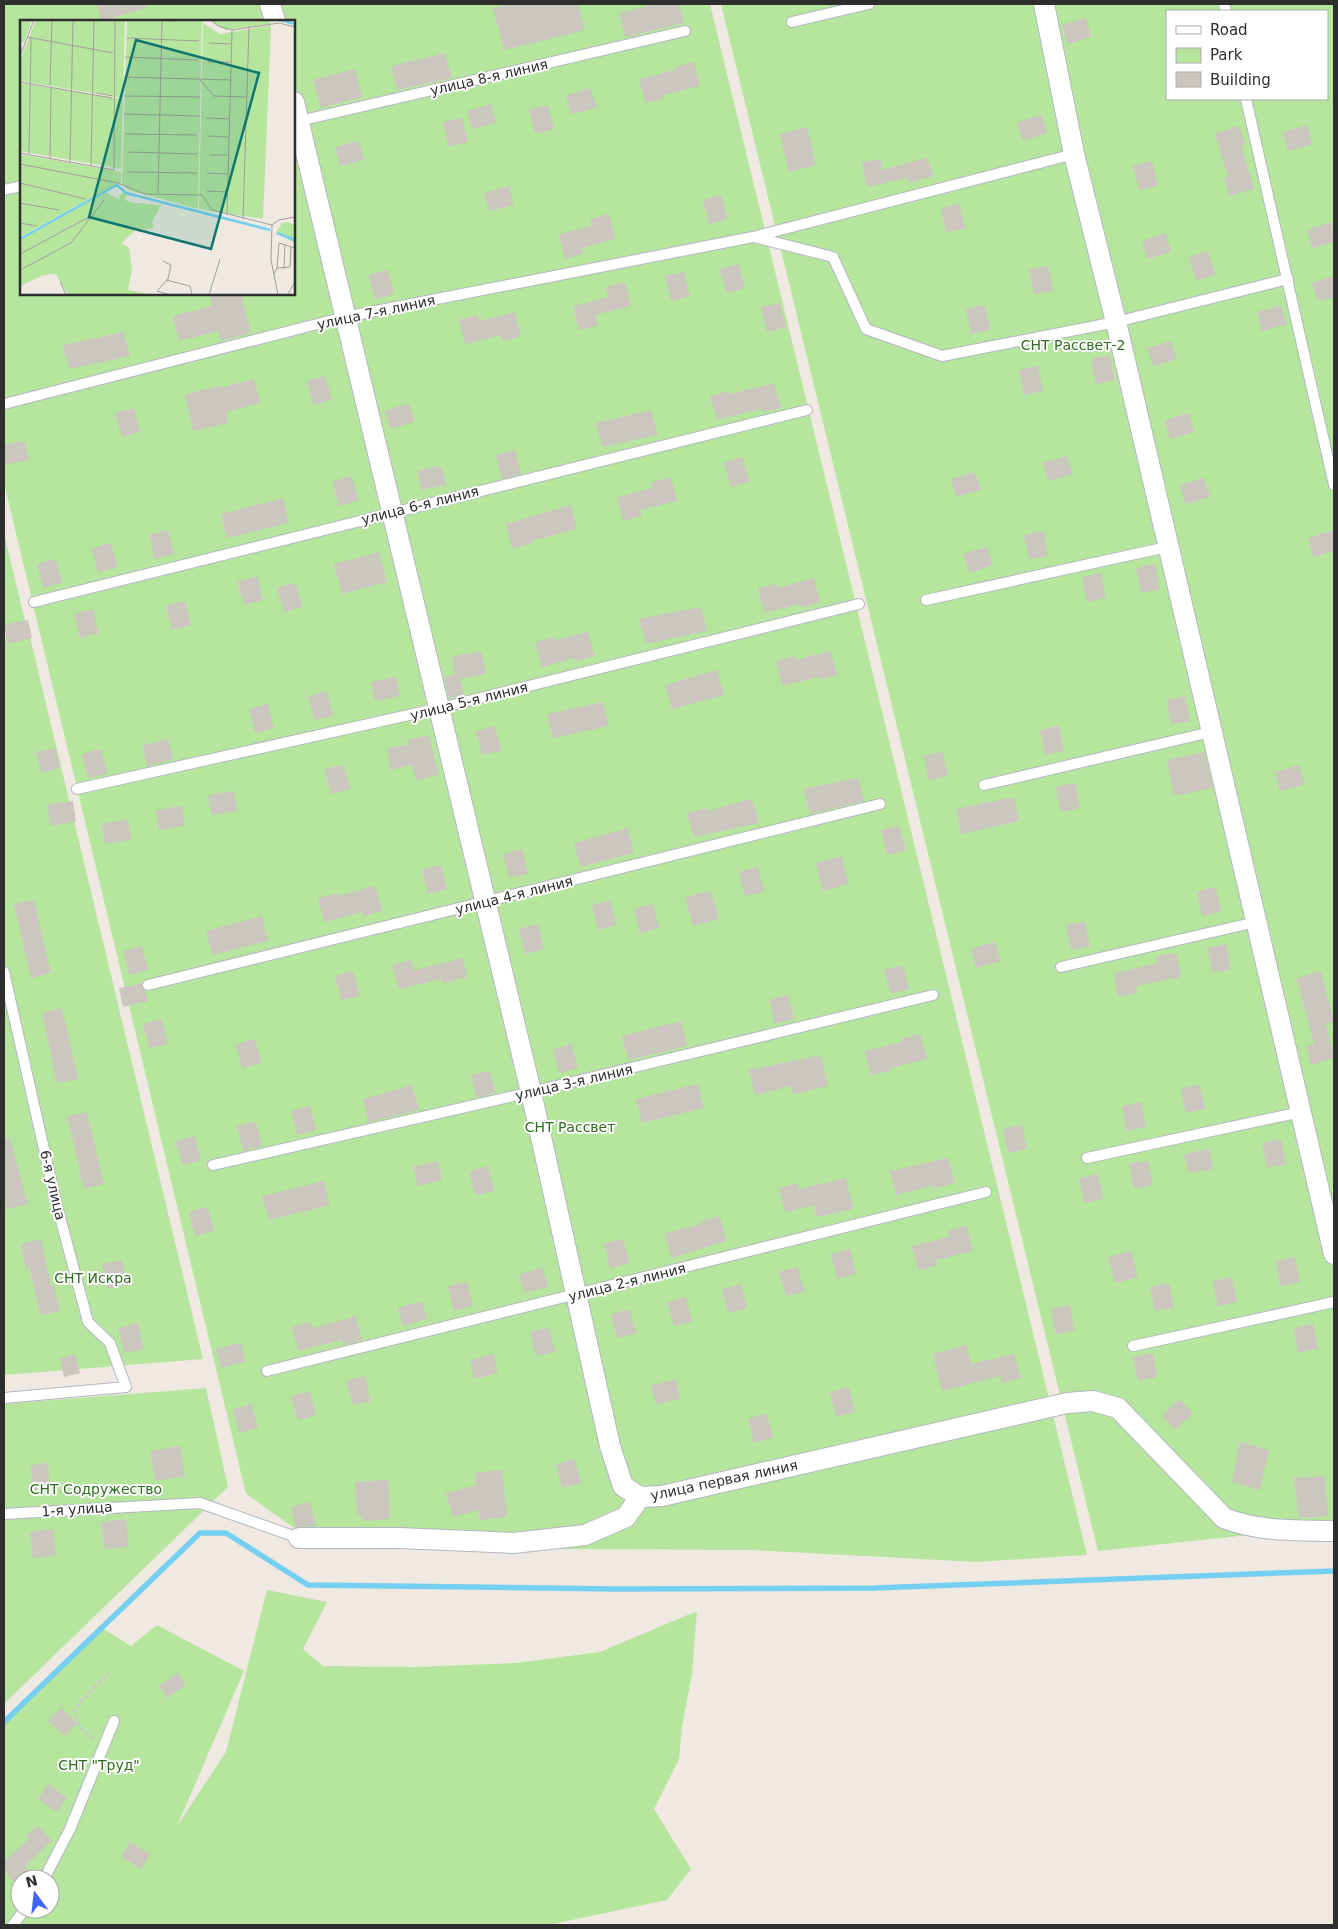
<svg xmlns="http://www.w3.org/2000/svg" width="1338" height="1929" viewBox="0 0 1338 1929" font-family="'DejaVu Sans',sans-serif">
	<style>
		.green { fill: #b6e59e; fill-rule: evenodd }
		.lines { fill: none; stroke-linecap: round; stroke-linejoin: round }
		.stream { stroke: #75cff0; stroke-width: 5.5 }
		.building { fill: #cbc7bf }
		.service-casing { stroke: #b4b7c1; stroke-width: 12 }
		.minor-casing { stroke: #b4b7c1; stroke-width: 22 }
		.path { stroke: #c9c9c9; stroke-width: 3; stroke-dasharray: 4 2.5; stroke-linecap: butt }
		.service { stroke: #fff; stroke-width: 10 }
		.minor { stroke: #fff; stroke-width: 20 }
		.labels { text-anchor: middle; stroke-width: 4; stroke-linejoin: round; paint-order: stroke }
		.street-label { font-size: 14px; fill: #2e2e2e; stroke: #fff }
		.park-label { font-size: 14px; fill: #2c6e1b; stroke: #fff }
		.inset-river { fill: none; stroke: #75cff0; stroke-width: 2.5 }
		.inset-road { fill: none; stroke: #a29e99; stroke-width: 1 }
		.view { fill: #0f766e; fill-opacity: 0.15; stroke: #0f766e; stroke-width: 2.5 }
		.inset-edge { fill: none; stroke: #2e2e2e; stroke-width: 2.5 }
	</style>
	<rect width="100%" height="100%" fill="#efe9e1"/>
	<g class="green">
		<path d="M4,4h706l377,1551 -111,7 -222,-12 -431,-2 -77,-54 -242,-1011zM21,21h273v273h-273z"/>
		<path d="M721,4h613v1522l-236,25zM1167,11h160v88h-160z"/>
		<path d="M4,534l22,91 -22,3z"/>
		<path d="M29,633l174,726 -199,16v-739z"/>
		<path d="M206,1388l22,99 -224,217v-300z"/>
		<path d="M267,1590l60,12 -24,47 20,17 93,1 100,-4 84,-11 97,-41 -5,63 -10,52 -3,33 -25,50 37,60 -24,31 -119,25h-544v-200l98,-97 29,18 26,-21 87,46 -67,155 49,-74zM20,1879h30v30h-30z"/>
	</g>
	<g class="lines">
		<path class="stream" d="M4,1722l196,-189h26l82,52 308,4 258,-1 460,-17"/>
	</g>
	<g class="building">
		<path d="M97,4h49v4l-44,13z"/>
		<path d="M511,4h67l7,26 -81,20 -11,-42z"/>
		<path d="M656,4h23l5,19 -58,14 -7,-24z"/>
		<path d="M1086,18l5,19 -24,7 -5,-19z"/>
		<path d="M445,53l7,25 -55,12 -6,-24z"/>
		<path d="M694,62l6,24 -37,9 1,4 -19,4 -6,-24 36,-9v-3z"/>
		<path d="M355,69l7,28 -41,11 -8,-28z"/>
		<path d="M591,88l5,20 -25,6 -5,-19z"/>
		<path d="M491,104l5,19 -24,6 -5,-18z"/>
		<path d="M548,105l6,24 -19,5 -6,-24z"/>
		<path d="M1042,115l5,18 -24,8 -6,-19z"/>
		<path d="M462,118l6,24 -19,5 -6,-25z"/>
		<path d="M1307,125l5,19 -24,7 -5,-19z"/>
		<path d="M1239,126l6,18 -4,1 13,44 -25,7 -5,-18 4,-1 -13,-44z"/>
		<path d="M807,127l9,38 -27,7 -9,-38z"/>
		<path d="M359,141l5,19 -24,6 -5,-19z"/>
		<path d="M928,157l5,19 -24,7 -1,-5 -41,9 -5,-25 19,-3 2,11z"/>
		<path d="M1152,161l6,25 -19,4 -6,-24z"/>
		<path d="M509,186l5,19 -25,6 -5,-18z"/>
		<path d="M721,195l7,24 -19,5 -6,-24z"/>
		<path d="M960,204l5,25 -19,3 -5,-24z"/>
		<path d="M609,214l6,25 -33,9 2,6 -19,5 -6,-25 33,-8 -2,-7z"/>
		<path d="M1331,222l3,20 -22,6 -5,-18z"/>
		<path d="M1166,233l5,19 -24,7 -5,-18z"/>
		<path d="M1208,251l7,24 -19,6 -7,-24z"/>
		<path d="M739,264l6,24 -19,5 -6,-24z"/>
		<path d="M1048,266l5,25 -19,3 -5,-24z"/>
		<path d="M388,270l6,24 -19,5 -6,-24z"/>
		<path d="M684,272l6,24 -19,5 -6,-25z"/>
		<path d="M1334,276v21l-16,4 -6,-18z"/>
		<path d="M625,282l6,24 -36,9 3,11 -19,4 -6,-24 36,-9 -3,-10z"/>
		<path d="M219,294h22l10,39 -30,8 -3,-10 -39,10 -6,-25 39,-10 -2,-10z"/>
		<path d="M780,303l6,24 -19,5 -6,-25z"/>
		<path d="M985,305l5,25 -19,4 -5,-25z"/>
		<path d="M1281,306l6,18 -25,7 -5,-19z"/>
		<path d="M515,312l6,24 -19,5 -1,-6 -36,9 -6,-24 19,-5 1,6z"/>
		<path d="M124,332l6,24 -61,13 -6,-24z"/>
		<path d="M1171,341l6,18 -24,7 -6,-18z"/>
		<path d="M1110,355l5,25 -19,4 -5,-25z"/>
		<path d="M1038,366l5,25 -19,4 -5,-25z"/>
		<path d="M325,376l7,24 -19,5 -6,-24z"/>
		<path d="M254,379l6,24 -34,9 2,11 -35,8 -8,-37 35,-8v2z"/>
		<path d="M774,383l7,25 -19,4 -1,-3 -44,11 -7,-24 19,-5 1,3z"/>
		<path d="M409,403l5,19 -24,7 -5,-18z"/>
		<path d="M134,408l6,24 -18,5 -7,-24z"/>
		<path d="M651,410l7,25 -56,12 -6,-24z"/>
		<path d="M1189,413l5,19 -24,7 -5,-19z"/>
		<path d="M25,441l4,19 -25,5v-20z"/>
		<path d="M515,450l6,24 -19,5 -6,-24z"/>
		<path d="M1067,456l6,18 -25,7 -5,-19z"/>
		<path d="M743,457l6,25 -18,5 -7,-25z"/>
		<path d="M442,466l4,19 -25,5 -4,-19z"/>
		<path d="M975,472l6,18 -25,7 -5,-18z"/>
		<path d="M352,476l6,25 -19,5 -6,-25z"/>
		<path d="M671,477l6,24 -37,9 2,6 -19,5 -6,-24 36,-9 -1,-6z"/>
		<path d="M1204,478l6,19 -25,7 -5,-19z"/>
		<path d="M283,498l6,25 -62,15 -6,-24z"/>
		<path d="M571,505l6,24 -46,12v3l-19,4 -6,-24z"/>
		<path d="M168,530l6,24 -19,5 -6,-24z"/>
		<path d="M1334,530v21l-21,6 -5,-19z"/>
		<path d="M1043,531l5,25 -19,3 -5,-24z"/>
		<path d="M111,543l6,24 -19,5 -6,-24z"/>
		<path d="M987,547l6,18 -24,8 -6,-19z"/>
		<path d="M379,552l8,30 -45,12 -8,-30z"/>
		<path d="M56,559l6,24 -19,5 -6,-24z"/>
		<path d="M1155,564l5,25 -19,4 -5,-25z"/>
		<path d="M1101,573l5,25 -19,4 -5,-25z"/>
		<path d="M257,576l6,24 -19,5 -6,-24z"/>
		<path d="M814,578l6,24 -19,6 -1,-4 -36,9 -6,-25 18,-4 1,4z"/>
		<path d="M296,583l6,24 -18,5 -7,-25z"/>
		<path d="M185,601l6,24 -19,5 -6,-24z"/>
		<path d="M701,607l6,24 -61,13 -7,-25z"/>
		<path d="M93,609l6,24 -19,5 -6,-24z"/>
		<path d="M28,620l4,18 -24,6 -4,-19z"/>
		<path d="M588,632l7,24 -19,5 -1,-3 -33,9 -7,-25 19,-5 1,3z"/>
		<path d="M481,651l5,23 -26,5 4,16 -15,3 -5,-21 11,-3 -3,-17z"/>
		<path d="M831,651l6,24 -18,5 -1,-3 -36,9 -6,-25 19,-5v4z"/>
		<path d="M717,670l7,25 -52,14 -7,-24z"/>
		<path d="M396,677l4,19 -25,5 -4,-19z"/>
		<path d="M327,691l6,25 -19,4 -6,-24z"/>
		<path d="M1185,696l5,25 -19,3 -4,-24z"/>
		<path d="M603,702l6,24 -56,12 -6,-24z"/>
		<path d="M268,704l6,24 -19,5 -6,-24z"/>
		<path d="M495,726l6,25 -19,4 -6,-24z"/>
		<path d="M1059,726l5,25 -19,4 -5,-25z"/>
		<path d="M429,735l10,40 -23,5 -4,-15 -21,5 -4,-21 21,-4 -1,-5z"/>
		<path d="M168,739l5,20 -26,7 -4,-21z"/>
		<path d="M56,748l4,20 -19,5 -5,-21z"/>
		<path d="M101,749l6,25 -19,4 -6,-24z"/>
		<path d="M943,752l5,24 -19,4 -5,-25z"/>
		<path d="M1204,752l9,36 -39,8 -7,-36z"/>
		<path d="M344,765l6,24 -19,5 -6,-25z"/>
		<path d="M1299,765l6,19 -25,7 -5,-19z"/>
		<path d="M858,778l6,23 -54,13 -6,-25z"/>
		<path d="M1075,783l5,25 -19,4 -5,-25z"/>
		<path d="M234,791l3,20 -25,4 -4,-20z"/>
		<path d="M1014,797l5,24 -58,13 -5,-25z"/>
		<path d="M752,799l7,24 -65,14 -7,-24 19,-5 1,3z"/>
		<path d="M73,801l3,21 -25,4 -4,-21z"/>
		<path d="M182,806l3,20 -26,4 -3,-20z"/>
		<path d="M128,819l3,21 -26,4 -3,-20z"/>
		<path d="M899,826l7,24 -19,5 -6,-25z"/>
		<path d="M628,828l6,25 -54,14 -6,-24z"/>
		<path d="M522,849l6,25 -19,4 -6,-24z"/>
		<path d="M841,856l8,28 -26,7 -7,-28z"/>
		<path d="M441,865l6,24 -19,5 -6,-24z"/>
		<path d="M758,867l6,25 -19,4 -6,-24z"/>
		<path d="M375,886l7,25 -19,5 -1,-4 -38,10 -6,-24 19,-5 1,3z"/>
		<path d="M1216,887l5,25 -19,4 -5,-25z"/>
		<path d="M711,891l8,28 -26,7 -8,-29z"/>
		<path d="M34,900l17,73 -20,5 -17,-74z"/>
		<path d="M610,900l7,25 -19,5 -6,-25z"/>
		<path d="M653,904l6,24 -19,5 -6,-24z"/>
		<path d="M262,916l6,25 -56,14 -6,-24z"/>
		<path d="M1085,922l5,24 -19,4 -5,-25z"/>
		<path d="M538,924l6,25 -19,5 -6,-25z"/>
		<path d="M995,942l6,19 -25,7 -5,-19z"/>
		<path d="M1226,944l5,25 -19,4 -5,-25z"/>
		<path d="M142,946l6,24 -19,5 -6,-24z"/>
		<path d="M1176,953l5,24 -45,9 2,7 -20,4 -4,-24 44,-10 -2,-7z"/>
		<path d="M463,958l4,19 -24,6 -1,-4 -43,10 -7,-24 19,-5 3,10z"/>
		<path d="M903,965l6,24 -18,5 -7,-24z"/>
		<path d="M353,971l7,25 -19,4 -6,-24z"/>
		<path d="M1321,971l13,51 -8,2 8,34 -23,7 -5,-19 8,-2 -17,-66z"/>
		<path d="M142,983l6,18 -25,6 -4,-19z"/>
		<path d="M788,995l6,24 -19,5 -6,-24z"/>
		<path d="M62,1008l16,71 -21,4 -15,-70z"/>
		<path d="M162,1019l6,25 -19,4 -6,-24z"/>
		<path d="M681,1021l6,25 -59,14 -6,-24z"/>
		<path d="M920,1034l7,25 -37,9v3l-19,4 -6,-24 37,-9 -1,-3z"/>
		<path d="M255,1039l6,24 -19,5 -6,-24z"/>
		<path d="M572,1044l6,24 -19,5 -6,-24z"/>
		<path d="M821,1055l7,31 -35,8 -2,-8 -36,9 -6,-25z"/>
		<path d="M490,1071l5,22 -19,5 -5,-23z"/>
		<path d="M698,1084l6,24 -62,15 -6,-24z"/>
		<path d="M412,1085l7,25 -50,12 -6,-23z"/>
		<path d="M1200,1085l5,24 -19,4 -5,-25z"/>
		<path d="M1141,1102l5,25 -19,4 -5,-25z"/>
		<path d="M310,1106l6,24 -19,5 -6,-24z"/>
		<path d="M87,1112l17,72 -20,5 -17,-73z"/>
		<path d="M256,1122l6,24 -19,5 -6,-25z"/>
		<path d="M1022,1125l5,24 -19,4 -5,-25z"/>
		<path d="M195,1136l6,24 -19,5 -6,-24z"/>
		<path d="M10,1138l18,66 -21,5 -3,-17v-53z"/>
		<path d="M1281,1139l5,25 -19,4 -5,-25z"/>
		<path d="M1209,1149l4,20 -25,4 -4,-19z"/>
		<path d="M948,1158l7,25 -19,5 -1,-3 -39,10 -6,-24z"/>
		<path d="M438,1161l4,19 -24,6 -5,-19z"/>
		<path d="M1148,1161l5,24 -19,4 -5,-25z"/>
		<path d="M488,1166l6,25 -19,4 -6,-24z"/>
		<path d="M1098,1174l5,25 -19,4 -5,-25z"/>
		<path d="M846,1178l7,31 -36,8 -3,-12 -29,7 -6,-24 19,-5 1,6z"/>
		<path d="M324,1181l6,24 -61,15 -7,-24z"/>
		<path d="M208,1207l6,24 -19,5 -6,-24z"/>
		<path d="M720,1216l6,25 -55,17 -6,-25 37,-9 -1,-3z"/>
		<path d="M967,1226l6,25 -37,9 1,6 -19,4 -6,-24 37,-9 -1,-6z"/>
		<path d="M41,1239l10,47 3,-1 6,26 -20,4 -10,-47 -4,1 -5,-25z"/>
		<path d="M623,1239l6,24 -19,5 -6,-25z"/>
		<path d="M850,1249l6,25 -19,5 -6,-25z"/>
		<path d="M1131,1251l7,26 -23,6 -7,-26z"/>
		<path d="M1295,1257l5,25 -20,4 -4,-25z"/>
		<path d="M122,1260l5,25 -20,4 -5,-25z"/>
		<path d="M798,1267l6,25 -18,4 -7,-24z"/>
		<path d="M543,1268l5,19 -24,6 -5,-19z"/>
		<path d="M1232,1277l5,25 -19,4 -5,-25z"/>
		<path d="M467,1282l6,24 -19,5 -6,-25z"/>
		<path d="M1169,1283l5,25 -19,3 -5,-24z"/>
		<path d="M741,1284l6,24 -19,5 -6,-24z"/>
		<path d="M686,1297l6,25 -18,4 -7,-24z"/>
		<path d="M422,1301l5,18 -24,7 -5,-18z"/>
		<path d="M1070,1305l5,25 -19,4 -5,-25z"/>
		<path d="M630,1309l6,24 -19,5 -6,-24z"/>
		<path d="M356,1316l6,24 -19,5 -1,-5 -44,11 -6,-24 19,-5 2,6z"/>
		<path d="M138,1323l6,26 -20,4 -6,-25z"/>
		<path d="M1313,1324l5,25 -20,4 -4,-25z"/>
		<path d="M549,1327l6,25 -19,4 -6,-24z"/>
		<path d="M241,1343l4,19 -24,6 -5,-19z"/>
		<path d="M966,1345l5,19 43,-10 7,24 -19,5 -2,-7 -58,15 -9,-37z"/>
		<path d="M1153,1353l4,24 -19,4 -5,-24z"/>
		<path d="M75,1354l5,19 -16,4 -4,-19z"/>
		<path d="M494,1354l4,19 -24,6 -4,-19z"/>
		<path d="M365,1376l6,25 -18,4 -7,-24z"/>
		<path d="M676,1380l4,19 -24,5 -5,-19z"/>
		<path d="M849,1387l6,25 -19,5 -6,-25z"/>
		<path d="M310,1391l6,24 -18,5 -7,-24z"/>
		<path d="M1179,1399l14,14 -18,17 -13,-14z"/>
		<path d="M252,1404l6,24 -19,5 -6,-24z"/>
		<path d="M767,1414l6,24 -19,5 -6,-25z"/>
		<path d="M1240,1442l29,8 -9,40 -28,-8z"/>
		<path d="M180,1446l5,30 -30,5 -5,-30z"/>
		<path d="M575,1459l6,24 -19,5 -6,-24z"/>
		<path d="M48,1463l2,26 -17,2 -2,-26z"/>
		<path d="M502,1470l5,47 -27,3 -1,-10 -26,7 -7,-24 30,-8 -1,-12z"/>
		<path d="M1324,1476l5,40 -30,2 -5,-40z"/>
		<path d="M388,1480l2,39 -25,2 -8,-8 -2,-31z"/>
		<path d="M310,1502l6,24 -20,1 -5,-20z"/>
		<path d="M126,1519l3,28 -24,2 -4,-27z"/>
		<path d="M53,1529l3,27 -23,2 -3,-26z"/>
		<path d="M178,1673l8,12 -19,13 -8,-12z"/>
		<path d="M61,1708l16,15 -12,13 -17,-15z"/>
		<path d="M48,1784l19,13 -10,15 -19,-13z"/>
		<path d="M38,1826l14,15 -27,25 3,4 -14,12 -10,-13v-8l25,-22 -3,-3z"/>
		<path d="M130,1842l20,12 -9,15 -20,-12z"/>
	</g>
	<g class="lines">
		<g class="service-casing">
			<g id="service">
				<path d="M1224,4l2,7"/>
				<path d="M792,22l77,-18"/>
				<path d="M1246,99l88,386"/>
				<path d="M295,122l390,-91"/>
				<path d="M4,190l17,-4"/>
				<path d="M754,237l79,20 33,72 76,27 174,-34 172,-43"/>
				<path d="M4,404l341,-87 408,-80 321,-83"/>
				<path d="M926,600l241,-53"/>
				<path d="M34,602l773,-192"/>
				<path d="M984,785l227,-53"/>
				<path d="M77,789l363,-81 419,-104"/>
				<path d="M1061,967l195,-45"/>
				<path d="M4,972l52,230 32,120 22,21 16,44 -122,11"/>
				<path d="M148,985l732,-181"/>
				<path d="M1087,1158l214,-46"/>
				<path d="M213,1165l318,-73 402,-97"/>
				<path d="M1133,1346l201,-44"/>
				<path d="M267,1371l719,-179"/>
				<path d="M4,1514l196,-11 99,35"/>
				<path d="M44,1879l26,-50 44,-108"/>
				<path d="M13,1925l12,-16"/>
			</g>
		</g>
		<g class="minor-casing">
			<g id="minor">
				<path d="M270,4l5,17"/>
				<path d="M1044,4l30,150 42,168 218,932"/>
				<path d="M294,102l237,990 79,354 13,40 17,11"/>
				<path d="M299,1538h100l115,5 71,-8 41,-18 14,-20 22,-1 405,-93 26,-2 25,7 106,110c35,14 73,12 110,13"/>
			</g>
		</g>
		<path class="path" d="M93,1739l-14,-13 -5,-14 6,-10 29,-29"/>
		<use href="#service" class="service"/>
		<use href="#minor" class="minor"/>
	</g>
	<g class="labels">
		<g class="street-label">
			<text transform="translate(489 77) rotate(-13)" y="5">улица 8-я линия</text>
			<text transform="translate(376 312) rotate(-12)" y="5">улица 7-я линия</text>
			<text transform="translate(420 505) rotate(-14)" y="5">улица 6-я линия</text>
			<text transform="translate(469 701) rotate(-14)" y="5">улица 5-я линия</text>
			<text transform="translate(514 895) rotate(-14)" y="5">улица 4-я линия</text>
			<text transform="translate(574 1082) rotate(-13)" y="5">улица 3-я линия</text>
			<text transform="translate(53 1185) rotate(77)" y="5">6-я улица</text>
			<text transform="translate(627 1282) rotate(-14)" y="5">улица 2-я линия</text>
			<text transform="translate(724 1480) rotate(-12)" y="5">улица первая линия</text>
			<text transform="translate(77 1509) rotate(-4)" y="5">1-я улица</text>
		</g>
		<g class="park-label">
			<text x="1073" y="350">СНТ Рассвет-2</text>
			<text x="570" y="1132">СНТ Рассвет</text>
			<text x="93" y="1283">СНТ Искра</text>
			<text x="96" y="1494">СНТ Содружество</text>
			<text x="99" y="1770">СНТ "Труд"</text>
		</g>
	</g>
	<g transform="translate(20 20)">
		<rect width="275" height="275" fill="#efe9e1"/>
		<path d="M0,0h12l-8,22h-4zM16,0h89l-2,78 -103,-17v-20zM107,0h75l-4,189 -70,-19 -6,-7zM189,0h60l2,4 -46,6zM183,3l17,11 51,-9 -8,194 -64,-10zM0,63l103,16 -2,70 -101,-18zM0,134l101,18v10l-101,55zM86,172l12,7 4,-7 5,3 -2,5 8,3 28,2 -9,17 2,6 -19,2 -13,13 7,5 3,22 -4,20 25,5h-85l-12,-21 -12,1 -24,11v-46zM267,202l8,3v18l-19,-10 6,-10z" fill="#b6e59e"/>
		<path class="inset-river" d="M260,0l15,4M257,213l18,7M0,219l97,-54 9,8 144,37"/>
		<path class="inset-road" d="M130,0l27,1M191,0l7,6 14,4 47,-7 16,4M7,17l86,16M107,18l72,3M189,23l23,1M0,36l14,-36M105,37l73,3M188,42h24M104,57l107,3M180,60l14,16 33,1M0,62l92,16M30,65l2,-65M76,73l17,3M105,76l75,1M104,94l76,2M186,98l24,1M106,114l71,1M187,116l22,1M107,132l70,2M0,133l94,17 1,-150M9,135l2,-117M190,135h19M30,139l1,-72M50,142l3,-142M0,144l98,19 27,11 57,1 10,15 60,15M71,146l3,-146M107,152l70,1M187,153l21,1M0,163l66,16M187,171l20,1M138,173l4,-173M0,183l39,7M207,195l5,-185M223,199l6,-193M0,203l17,3M252,205l-1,35 7,35M252,205l7,-5 16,-3M0,234l69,-37M143,241l8,4 -3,14 -11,12 13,4M257,248l13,-1 1,-20M264,249l1,-24M0,250l51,-27 33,-43M254,254l3,-6 2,-25 16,5M146,260l24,6 2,9M40,261l6,14M189,275l11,-36M267,275l8,-13"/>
		<path class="view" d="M116,20l123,33 -48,176 -122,-32z"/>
		<rect width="275" height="275" class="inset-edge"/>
	</g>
	<rect width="1338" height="1929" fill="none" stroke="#2e2e2e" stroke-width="10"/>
	<rect x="1166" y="10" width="162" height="90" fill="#ffffff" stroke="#ababab"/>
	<rect x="1176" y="26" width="25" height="8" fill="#ffffff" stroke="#ababab"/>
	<text x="1210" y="35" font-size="15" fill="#2e2e2e">Road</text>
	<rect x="1176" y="48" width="25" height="15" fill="#b6e59e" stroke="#ababab"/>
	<text x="1210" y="60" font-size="15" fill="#2e2e2e">Park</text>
	<rect x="1176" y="72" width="25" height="15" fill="#cbc7bf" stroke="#ababab"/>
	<text x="1210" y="85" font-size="15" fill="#2e2e2e">Building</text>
	<g transform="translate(35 1894) rotate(345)"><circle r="24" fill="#ffffff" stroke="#ababab"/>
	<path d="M0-4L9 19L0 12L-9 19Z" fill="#4264fb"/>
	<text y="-8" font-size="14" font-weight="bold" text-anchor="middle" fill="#2e2e2e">N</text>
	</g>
</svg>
